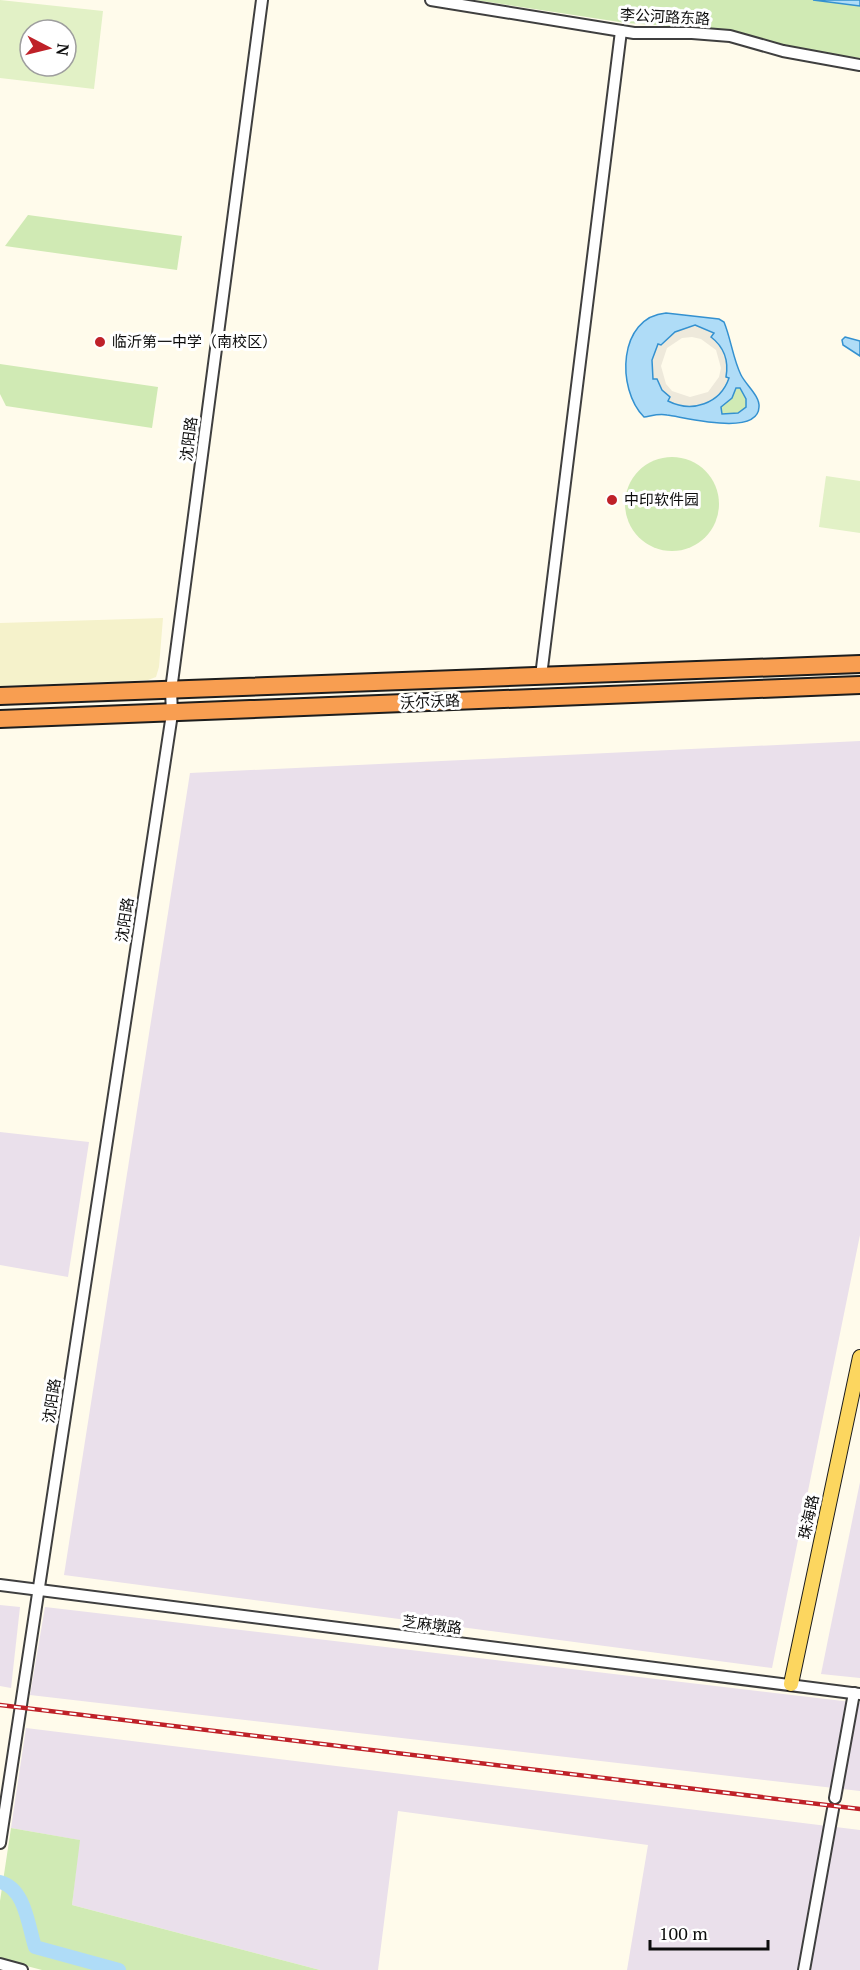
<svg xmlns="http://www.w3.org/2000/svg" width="860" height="1970" viewBox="0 0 860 1970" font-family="'PT Serif','Noto Sans SC',serif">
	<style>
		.industrial { fill: #eae0eb }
		.farmland { fill: #f5f2cb }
		.green { fill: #d0eab4 }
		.pitch { fill: #e2f1c6; fill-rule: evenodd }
		.plaza { fill: #eee9db; fill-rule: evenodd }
		.water { fill: #afdcf7; stroke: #3491d0; stroke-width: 1.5; fill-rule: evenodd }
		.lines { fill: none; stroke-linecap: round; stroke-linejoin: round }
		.river { stroke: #afdcf7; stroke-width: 14 }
		.minor-casing { stroke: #3f3f3f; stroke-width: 14 }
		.major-casing { stroke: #1d1d1d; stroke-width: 16 }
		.highway-casing { stroke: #1d1d1d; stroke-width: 20 }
		.minor { stroke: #fff; stroke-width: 10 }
		.major { stroke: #fcd65f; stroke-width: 14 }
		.highway { stroke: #f89e51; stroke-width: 16 }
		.rail-casing { stroke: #bf2128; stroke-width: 4.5 }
		.rail { stroke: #fff; stroke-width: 2; stroke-dasharray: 7; stroke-linecap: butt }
		.poi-dot { fill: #bf2128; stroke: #fff; stroke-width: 2 }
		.labels { text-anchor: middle; stroke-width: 6; stroke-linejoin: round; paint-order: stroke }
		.street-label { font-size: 15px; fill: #0c0c0c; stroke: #fff }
		.poi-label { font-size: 15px; fill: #0c0c0c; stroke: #fff; text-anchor: start }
	</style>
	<rect width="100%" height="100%" fill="#fffbeb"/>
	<g class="industrial">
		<path d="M860,741v494l-88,433 -708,-93 126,-802z"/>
		<path d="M0,1132l89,10 -21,135 -68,-12z"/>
		<path d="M860,1482v196l-39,-4z"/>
		<path d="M0,1605l20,2 -9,81 -11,-2z"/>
		<path d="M45,1607l815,96v88l-830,-96z"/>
		<path d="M26,1728l834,102v140h-233l21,-125 -250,-34 -20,159h-58l-248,-65 7,-65 -68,-12z"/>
	</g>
	<path class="farmland" d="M163,618l-4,49 -3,10 -8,3 -148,6v-63z"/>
	<g class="green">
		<path d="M475,0h385v58l-53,-7 -78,-21 -103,-7z"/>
		<path d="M28,215l154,21 -5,34 -172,-24z"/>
		<path d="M0,364l158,23 -6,41 -146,-22 -6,-12z"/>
		<path d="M736,388h5l5,11v8l-8,6 -16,1 -1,-7 11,-9z"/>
		<circle cx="672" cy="504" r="47"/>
		<path d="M11,1828l69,12 -8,65 248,65h-278l-42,-11v-58z"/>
	</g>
	<g class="pitch">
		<path d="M0,0l103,11 -9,78 -94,-11zM30,30h36v36h-36z"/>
		<path d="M826,476l34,5v52l-41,-6z"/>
	</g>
	<path class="plaza" d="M695,325l19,8 -3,4 12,14 4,14 -1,12h3l-8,15 -12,10 -14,4h-14l-13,-5 1,-4 -7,-7 -5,-11 -4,1 -1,-20 6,-17 4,2 13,-13zM692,337l9,2 15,11 5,18 -2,9 -11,15 -18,5 -18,-6 -6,-7 -5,-18 6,-18 15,-10z"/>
	<g class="water">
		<path d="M813,0h47v6z"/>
		<path d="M666,313l53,6 5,3c7,17 9,37 17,53 5,10 19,21 18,32 -1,30 -75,10 -92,8 -8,-2 -16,1 -23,2 -28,-28 -26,-100 22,-104zM695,325l19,8 -3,4c13,10 18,23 15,40l3,1c-9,26 -37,35 -61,23l2,-4 -8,-7 -5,-11h-4l-1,-19 6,-16 3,1 14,-13zM736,388h4l6,11v8l-8,6 -16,1 -1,-7 11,-9z"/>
		<path d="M845,337l15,4v15l-17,-11 -1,-5z"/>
	</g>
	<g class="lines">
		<path class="river" d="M0,1882c25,6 28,43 35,65l84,23"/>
		<g class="minor-casing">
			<g id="minor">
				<path d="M431,0l203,33h58l38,3 53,15 77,14"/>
				<path d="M541,676l80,-645"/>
				<path d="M0,1585l860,109"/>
				<path d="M835,1798l19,-105"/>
				<path d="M0,1843l172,-1129 -1,-24 91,-690"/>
				<path d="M0,1964l22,6"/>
				<path d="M804,1970l29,-161"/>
			</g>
		</g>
		<g class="major-casing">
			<path id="major" d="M791,1684l69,-327"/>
		</g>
		<g class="highway-casing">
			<g id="highway">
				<path d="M0,696l860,-32"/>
				<path d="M0,719l860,-34"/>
			</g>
		</g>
		<use href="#minor" class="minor"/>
		<use href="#major" class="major"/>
		<use href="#highway" class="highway"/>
		<g class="rail-casing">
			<path id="rail" d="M0,1705l860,104"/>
		</g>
		<use href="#rail" class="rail"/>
	</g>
	<g class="poi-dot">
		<circle cx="100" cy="342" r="6"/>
		<circle cx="612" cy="500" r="6"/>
	</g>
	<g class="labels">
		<g class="street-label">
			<text transform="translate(665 17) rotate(3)" y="5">李公河路东路</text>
			<text transform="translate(189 439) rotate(-83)" y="5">沈阳路</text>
			<text transform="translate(430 702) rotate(-3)" y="5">沃尔沃路</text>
			<text transform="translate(125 920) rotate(-81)" y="5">沈阳路</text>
			<text transform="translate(52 1401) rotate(-81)" y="5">沈阳路</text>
			<text transform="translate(809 1517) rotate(-78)" y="5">珠海路</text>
			<text transform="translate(432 1625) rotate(7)" y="5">芝麻墩路</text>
		</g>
		<g class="poi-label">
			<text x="112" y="347">临沂第一中学（南校区）</text>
			<text x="624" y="505">中印软件园</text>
		</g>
	</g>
	<g transform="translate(48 48) rotate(97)"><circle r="28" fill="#ffffff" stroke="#9e9e9e" stroke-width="1.5"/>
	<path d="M0-4.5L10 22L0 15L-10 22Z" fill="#bf2128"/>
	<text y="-9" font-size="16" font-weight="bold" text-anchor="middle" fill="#0c0c0c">N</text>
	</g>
	<path d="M650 1940v9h118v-9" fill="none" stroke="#0c0c0c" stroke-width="3"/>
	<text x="659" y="1940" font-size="18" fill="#0c0c0c" stroke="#ffffff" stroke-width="4.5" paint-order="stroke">100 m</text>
</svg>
